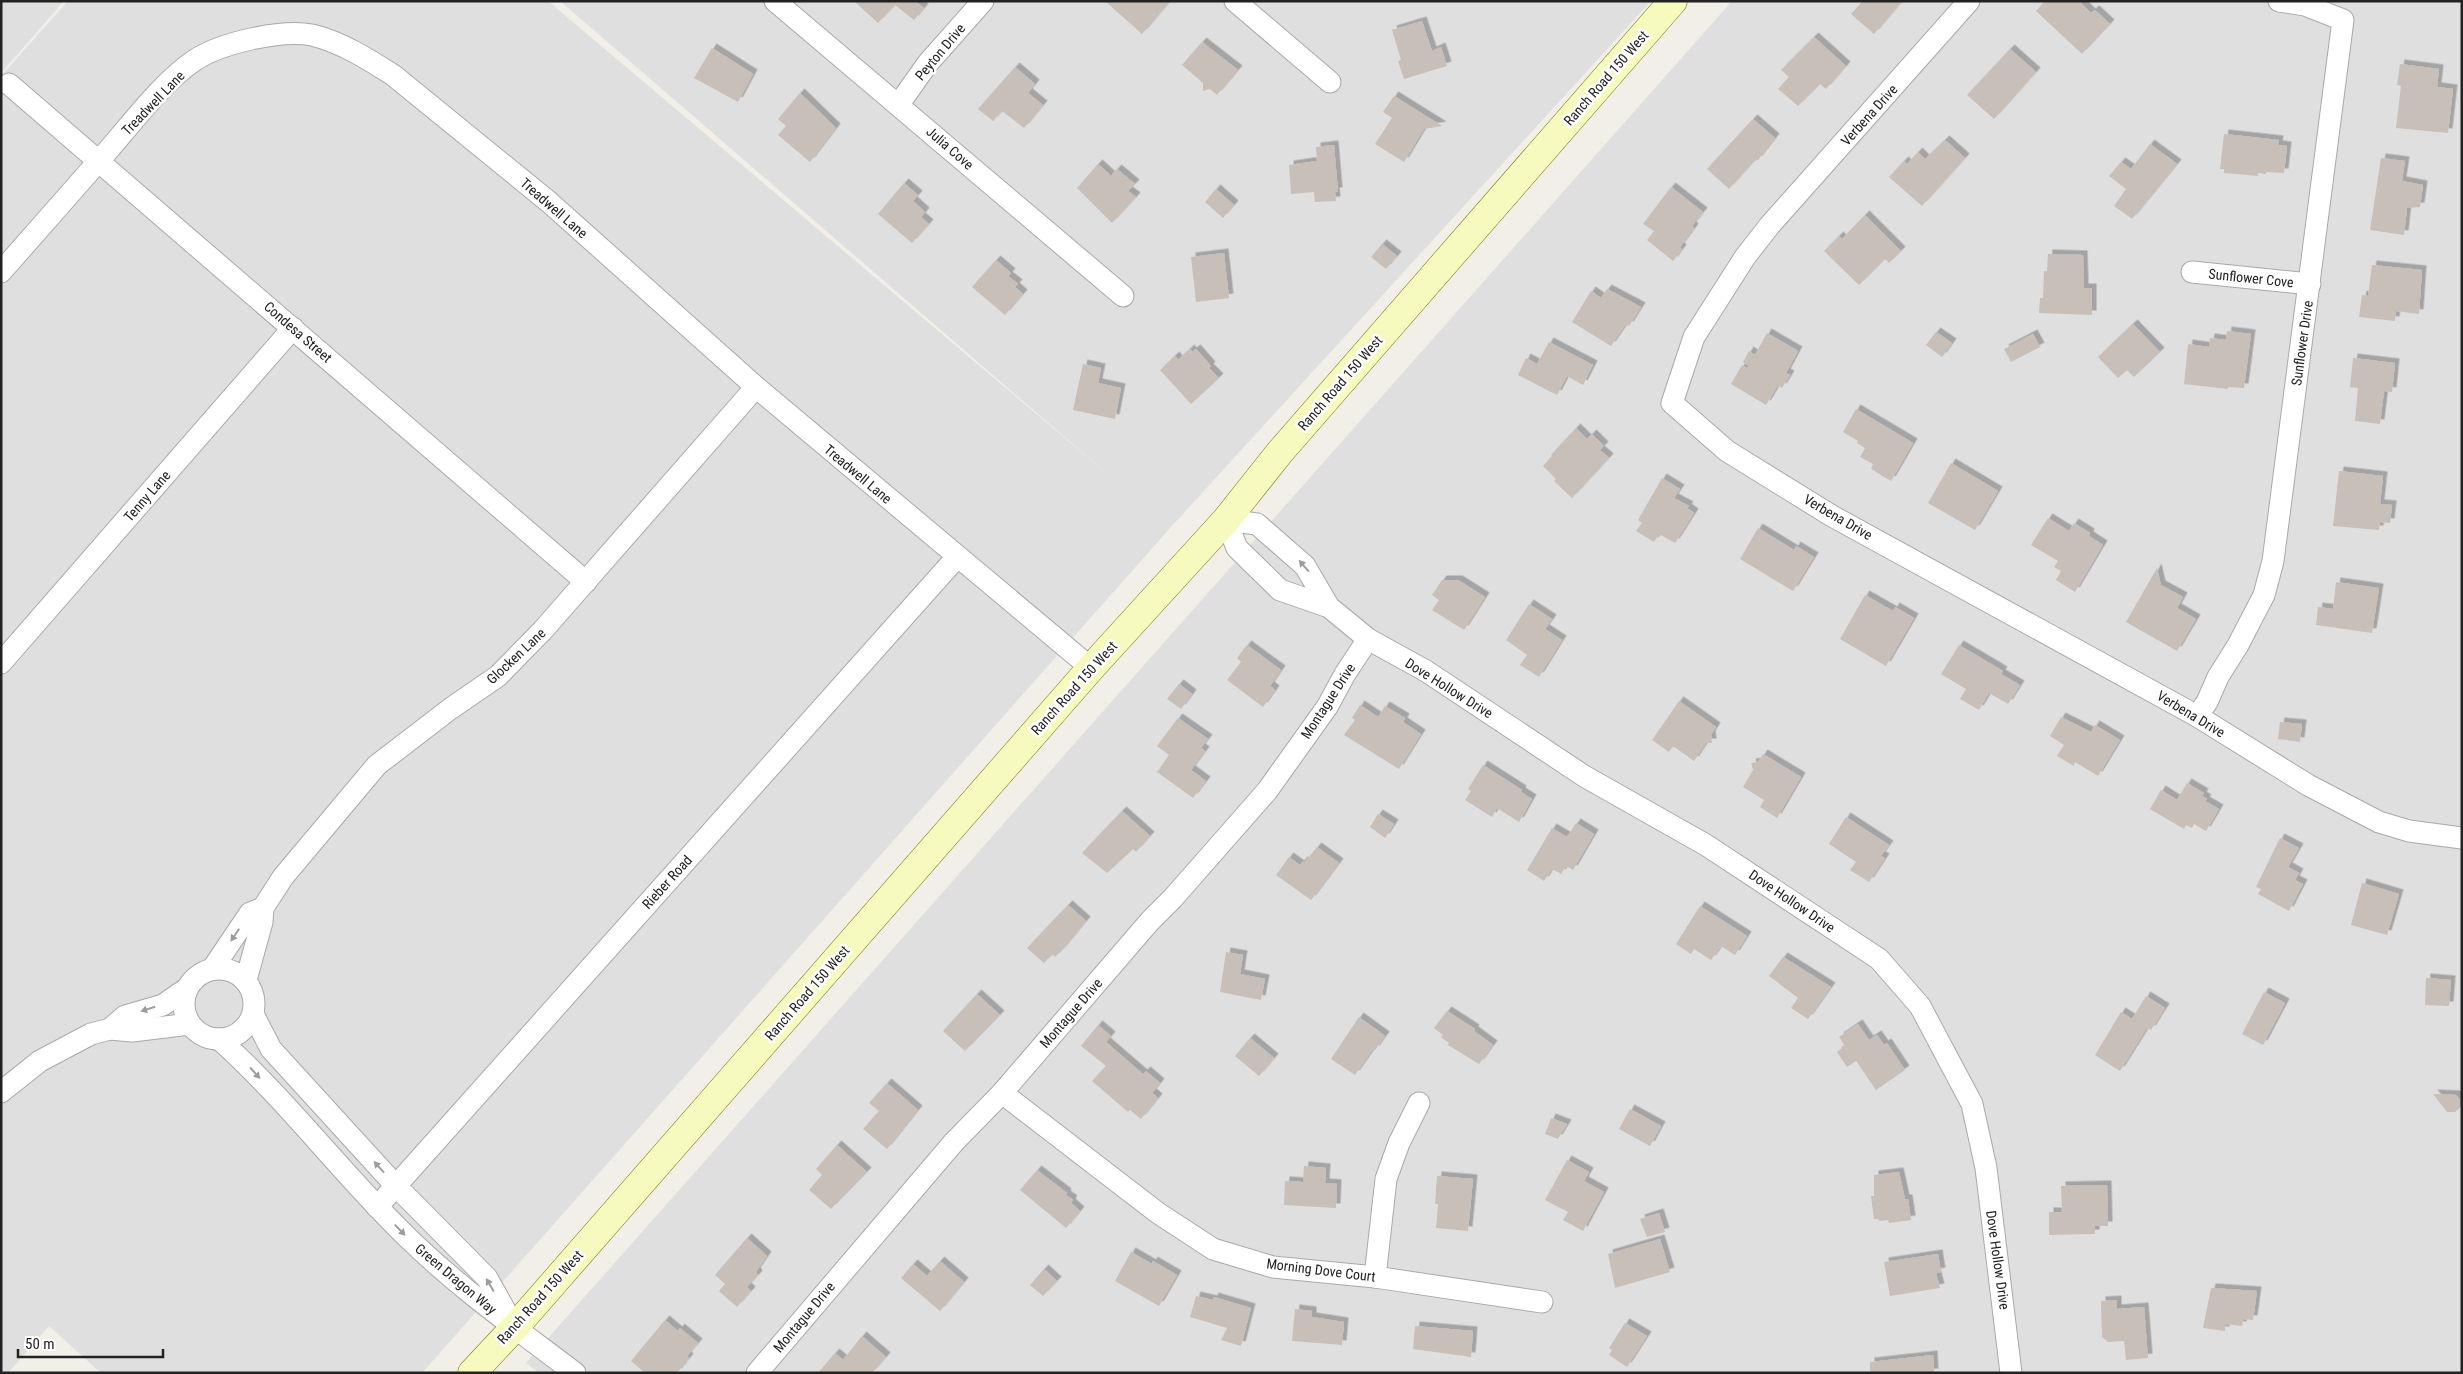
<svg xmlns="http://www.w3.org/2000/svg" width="2463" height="1374" viewBox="0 0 2463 1374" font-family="'Roboto Condensed',sans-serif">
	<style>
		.residential { fill: #e0dfdf }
		.building { fill: #c7bfb8; filter: url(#shadow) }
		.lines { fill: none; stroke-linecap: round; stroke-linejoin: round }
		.street-casing { stroke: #a9a9a9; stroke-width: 23 }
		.secondary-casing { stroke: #707d05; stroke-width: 29 }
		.street { stroke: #fff; stroke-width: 21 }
		.secondary { stroke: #f7fabf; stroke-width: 28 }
		.oneway { fill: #9c9c9c }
		.labels { text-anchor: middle; stroke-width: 5; stroke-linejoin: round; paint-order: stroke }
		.street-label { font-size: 14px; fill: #222; stroke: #fff }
	</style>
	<defs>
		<filter id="shadow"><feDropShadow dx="4.5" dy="-4.5" stdDeviation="0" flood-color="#0004"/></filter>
	</defs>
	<rect width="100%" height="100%" fill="#f2efe9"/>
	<g class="residential">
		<path d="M1,1h63l-63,72z"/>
		<path d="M68,1h480l563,476 -551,-476h1091l-480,526 -749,846h-321l-52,-47 -41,47h-7v-1297z"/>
		<path d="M1732,1h730v1372h-1923l-13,-10z"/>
	</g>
	<g class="building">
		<path d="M854,1h61l9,7 -10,12 -19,-15 -17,18z"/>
		<path d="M1105,1h65l-28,33z"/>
		<path d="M1863,1h39l-28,33 -23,-20z"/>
		<path d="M2045,1h34l12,12 4,-3 15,14 -28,30 -46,-43z"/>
		<path d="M1422,21l10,30 9,-4 6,19 -43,13 -6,-18 3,-1 -9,-30z"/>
		<path d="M1814,37l32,29 -20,23 -6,-5 -22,22 -20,-17 11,-12 -8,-7z"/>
		<path d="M1202,42l36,28 -21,25 -7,-6 -7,2v-8l-21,-18z"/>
		<path d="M712,48l41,26 -15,28 -44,-24z"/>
		<path d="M2010,49l26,23 -42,47 -27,-24z"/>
		<path d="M2400,64l39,5 -2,18 16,2 -5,44 -52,-5 5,-42 -4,-1z"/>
		<path d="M1015,67l20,17 -7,9 15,12 -19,23 -22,-17 -9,10 -15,-12z"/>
		<path d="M800,93l36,35 -26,34 -32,-27 8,-9 -8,-7z"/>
		<path d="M1394,96l48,30 -18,3 -20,33 -29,-18 17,-26 -9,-6z"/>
		<path d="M1753,119l22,19 -17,22 -4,1 -25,28 -22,-20z"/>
		<path d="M2224,134l55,6 -1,5 9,1 -3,27 -18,-1v2l-8,-1v3l-34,-3v-4h-4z"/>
		<path d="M1945,140l20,18 -43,48 -33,-29 15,-16 3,3 11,-12 7,7z"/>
		<path d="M2150,144l27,20 -45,55 -18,-13 12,-17 -17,-13 12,-14 10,7z"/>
		<path d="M1334,145l4,47h-3l1,9 -21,1 -1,-10 -23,2 -2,-29 28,-4 -1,-14z"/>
		<path d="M2381,158l24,3 -3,20 21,4 -3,22 -13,1 -3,27 -34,-5z"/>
		<path d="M1098,164l13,12 6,-7 18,15 -7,7 8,6 -24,26 -35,-35z"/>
		<path d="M904,183l14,12 -5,6 12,11 -4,5 8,7 -17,19 -34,-29z"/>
		<path d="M1671,187l32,25 -11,14 2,2 -14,19 2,2 -9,12 -26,-21 7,-9 -11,-7z"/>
		<path d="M1216,189l18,16 -11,13 -18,-16z"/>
		<path d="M1865,215l36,36 -12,12 -4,-4 -26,26 -35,-34 15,-15 3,3z"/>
		<path d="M1382,244l15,12 -11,13 -15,-12z"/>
		<path d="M1224,253l5,45 -33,4 -5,-45z"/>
		<path d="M2048,254l35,1 1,33h8v27l-53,-2 1,-15h3l1,-27h3z"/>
		<path d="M996,260l15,13 -3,3 10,8 -3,3 8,7 -18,21 -33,-28z"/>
		<path d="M2372,265l50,5 -3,44 -23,-3 -1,10 -36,-4 3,-22 6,1z"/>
		<path d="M1607,289l34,18 -12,19 -3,-2 -15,22 -39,-24 19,-31 10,7z"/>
		<path d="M2133,324l27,28 -26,25 -7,-7 -9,8 -20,-21z"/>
		<path d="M2227,331l24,3 -7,54 -16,-1v2l-44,-5 4,-40 21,3 1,-9 16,2z"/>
		<path d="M1936,332l16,11 -10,14 -16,-12z"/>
		<path d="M1767,333l31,18 -12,22 4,2 -8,13 -4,-3 -12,20 -35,-21 11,-19 5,3 2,-2 -6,-4 6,-11 6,4z"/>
		<path d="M2033,334l7,13 -29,15 -7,-13z"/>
		<path d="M1549,342l44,23 -10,20 -16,-9 -10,19 -39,-20 8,-17 11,6z"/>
		<path d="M1190,349l2,3 4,-3 15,17 -2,2 10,10 -28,26 -31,-34 15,-14 3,4z"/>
		<path d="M2353,358l42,5 -3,29 -8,-1 -4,33 -25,-3 3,-33 -8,-1z"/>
		<path d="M1083,364l18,4 -3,15 23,5 -6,31 -42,-9z"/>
		<path d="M1856,409l57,34 -22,38 -20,-12 2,-5 -13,-7 5,-9 -8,-5 1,-2 -15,-9z"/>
		<path d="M1576,428l11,11 5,-5 12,12 -4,4 9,8 -37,40 -18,-17 2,-2 -13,-13 9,-10 -1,-1z"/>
		<path d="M1951,463l47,28 -23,39 -47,-27z"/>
		<path d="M2339,471l44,5 -3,28 12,1 -2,18 -10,-1 -1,8 -46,-4z"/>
		<path d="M1662,478l18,11 -6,9 15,8 -2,2 7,5 -19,30 -16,-9 -5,8 -18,-11 6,-8 -4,-3z"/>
		<path d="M2048,518l21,13 5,-8 16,10 -1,3 14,9 -28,47 -19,-12 5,-9 -7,-4 4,-6 -27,-16z"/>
		<path d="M1758,528l36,22 2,-4 18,11 -21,34 -53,-32z"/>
		<path d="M2157,568l4,17 22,12 -6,11 19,11 -19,32 -51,-29z"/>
		<path d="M1442,580h16l27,17 -21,33 -32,-20 7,-10 -7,-5z"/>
		<path d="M2336,582l43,6 -7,45 -56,-8 2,-18 15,2z"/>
		<path d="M1865,595l28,16 2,-4 19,11 -28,48 -46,-27z"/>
		<path d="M1529,604l23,15 -7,10 17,11 -23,37 -19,-12 7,-10 -21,-15z"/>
		<path d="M1247,645l34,25 -11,16 5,4 -12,17 -36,-27 14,-18 -4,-4z"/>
		<path d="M1959,645l44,26 -2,3 19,11 -12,19 -19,-11 -10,17 -19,-11 6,-10 -25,-15z"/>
		<path d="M1179,684l13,10 -11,15 -14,-10z"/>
		<path d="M1679,701l37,26 -5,8 1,8h-6l-12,18 -21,-15 -4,6 -17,-12z"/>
		<path d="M1360,705l18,12 7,-11 20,12 -2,4 18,12 -22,35 -55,-34 11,-15 -3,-2z"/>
		<path d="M2061,717l30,15 4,-7 25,15 -22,36 -23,-14 -1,4 -17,-10 7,-11 -14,-9z"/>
		<path d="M1178,718l30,21 -7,9 4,3 -14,19 15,11 -13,17 -36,-26 12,-17 -12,-9z"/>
		<path d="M2280,722l22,2 -2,18 -22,-3z"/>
		<path d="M1763,754l38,23 -24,41 -17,-11 4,-7 -21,-13 10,-17 -2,-7 7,-1z"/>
		<path d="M1483,765l39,25 -1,2 11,7 -13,23 -22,-14 -5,9 -27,-17 6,-9 -3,-2z"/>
		<path d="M2187,783l17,10 -2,3 5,3 -2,2 14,8 -13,22 -12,-7 -2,4 -6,-3 -2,4 -34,-20 11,-19 16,10z"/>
		<path d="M1122,811l28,25 -14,16 -3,-3 -26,24 -25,-20z"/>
		<path d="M1378,814l16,10 -9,14 -15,-11z"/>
		<path d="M1846,817l43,28 -8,11 4,2 -16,24 -19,-12 6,-8 -27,-18z"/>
		<path d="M1576,823l18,11 -21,36 -7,-4 -5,8 -9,-5 -8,12 -17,-11 25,-42 15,9z"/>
		<path d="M2280,838l19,10 -11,19 11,6 -4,7 8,4 -14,27 -31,-17 3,-5 -5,-2z"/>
		<path d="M1317,847l22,16 -28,37 -35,-25 13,-18 11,8 3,-4 2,1z"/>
		<path d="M2362,883l37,11 -12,41 -36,-10z"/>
		<path d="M1068,905l18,16 -24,29 -7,7 -3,-3 -8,9 -17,-15z"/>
		<path d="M1700,906l47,30 -12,19 -14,-9 -10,14 -17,-11 -3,5 -15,-10z"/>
		<path d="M1226,952l17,3 -3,19 25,5 -4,21 -41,-8z"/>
		<path d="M1783,957l48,30 -23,32 -17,-11 7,-10 -29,-22z"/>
		<path d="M2426,978l25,2 -2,26 -24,-1z"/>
		<path d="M2264,992l21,11 -22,42 -21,-11z"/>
		<path d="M977,994l23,21 -35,36 -22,-20z"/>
		<path d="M2146,996l19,12 -14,22 -4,-2 -27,43 -25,-16 26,-43 11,7z"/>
		<path d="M1447,1011l28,18 -1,2 19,14 -14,19 -31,-19 1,-2 -8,-6 2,-2 -9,-7z"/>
		<path d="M1359,1017l26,19 -10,14 -2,-1 -18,26 -24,-16z"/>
		<path d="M1858,1024l11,16 8,-5 7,10 3,-2 18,27 -29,20 -20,-29 -9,6 -10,-15 8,-6 -6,-9z"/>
		<path d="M1098,1025l13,11 -5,6 37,32 3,-3 14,12 -8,10 6,5 -17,21 -11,-9 -2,2 -36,-31 14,-15 -25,-20z"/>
		<path d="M1250,1038l24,20 -15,18 -24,-20z"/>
		<path d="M887,1083l31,27 -31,39 -24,-20 16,-18 -10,-8z"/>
		<path d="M2433,1094l23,1 4,5v8l-5,4h-8z"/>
		<path d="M1630,1109l31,17 -11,20 -31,-17z"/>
		<path d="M1551,1118l16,6 -9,15 -13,-5z"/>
		<path d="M837,1145l30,27 -36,37 -22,-19 13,-15 -6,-6z"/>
		<path d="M1567,1160l22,12 -5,9 20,11 -21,39 -20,-11 5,-8 -23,-12z"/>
		<path d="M1304,1166l22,2 -1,15 12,1 -1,24 -52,-3 1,-24 18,1z"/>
		<path d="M1037,1170l30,23 -1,2 7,5 -2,3 9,8 -14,17 -46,-38z"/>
		<path d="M1899,1172l6,27h3l3,21 -22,3 -1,-3 -9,1 -1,-2h-4l-3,-23h3v-21z"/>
		<path d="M1437,1176l36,3 -5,52 -32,-3 2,-24h-3z"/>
		<path d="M2107,1185l1,41h-13v8l-46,1v-23h13l-1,-26z"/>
		<path d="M1659,1213l6,19 -18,5 -7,-18z"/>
		<path d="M747,1238l20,18 -11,16 2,3 -11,12 4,4 -14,16 -18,-16 6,-7 -10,-9z"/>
		<path d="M1660,1239l10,33 -55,16 -7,-34z"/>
		<path d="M1131,1252l21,12 1,-3 24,14 -18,31 -44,-25z"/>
		<path d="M1938,1254l3,18 -5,1 4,15 -50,8 -6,-34z"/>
		<path d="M940,1261l24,21 -24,29 -39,-33 12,-14 14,12z"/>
		<path d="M1044,1269l13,12 -14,15 -13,-11z"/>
		<path d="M2211,1288l46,3 -4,29 -10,-1 -1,7 -17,-2v7l-22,-3z"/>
		<path d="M1196,1296l17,4 1,-3 37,11 -10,38 -20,-6 6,-12 -37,-11z"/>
		<path d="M2117,1300v9l27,-2 4,51 -22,2 -2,-19 -16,1 -6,-5 -1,-36z"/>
		<path d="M1295,1309l17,2v6l32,5 -2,23 -50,-4z"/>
		<path d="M665,1320l13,11 2,-3 18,15 -11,13 2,2 -12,15h-32l-14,-12z"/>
		<path d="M1625,1323l22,13 -20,31 -18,-12 3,-5 -3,-2z"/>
		<path d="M1415,1326l58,5 -2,26 -58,-8z"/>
		<path d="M862,1336l24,21 -14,16h-54l17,-20 8,7z"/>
		<path d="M1933,1355l1,18h-64v-11z"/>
	</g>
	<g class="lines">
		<g class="street-casing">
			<g id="street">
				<path d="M775,1l348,295"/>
				<path d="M1235,1l95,81"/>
				<path d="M1969,1l-199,224 -25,32 -51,80 -22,66 55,48 105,65 365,200 111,69 71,37 30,9 53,7"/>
				<path d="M9,84l577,498"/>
				<path d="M899,104l29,-41 55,-62"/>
				<path d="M1,272c37,-42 73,-83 110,-125 24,-28 54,-67 84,-87 26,-17 86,-31 117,-25 29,7 56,24 81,40l156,127 207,185 335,281"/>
				<path d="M2192,272l118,12"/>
				<path d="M1329,607l-24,-41 -48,-42 -31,-4 11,28 43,42 49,17 39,32 58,32 158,105 122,69 173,114 41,47 52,98 14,64 25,205"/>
				<path d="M1,663l292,-335"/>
				<path d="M2197,716l10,-14 11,-25 20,-32 26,-50 9,-34 70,-541 -38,-15 -26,-4"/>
				<path d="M213,968l37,-55 13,-5"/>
				<circle cx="219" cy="1004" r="35"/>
				<path d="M246,980l16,-58 1,-14 20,-31 94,-112 73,-56 48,-33 45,-46 213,-243"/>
				<path d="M253,1014l18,35 125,137 91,92 24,43"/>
				<path d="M110,1029l15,-13 38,-11 23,-16"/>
				<path d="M219,1039c68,61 123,135 188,198 52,51 110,92 168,136"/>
				<path d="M1,1092l39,-31 51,-27 19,-5 22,2 58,-7"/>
				<path d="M1002,1093l156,120 55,36 60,18 102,10 167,25"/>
				<path d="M377,1207l580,-650"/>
				<path d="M1375,1277l11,-98 13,-36 20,-40"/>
				<path d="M757,1373l197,-231 48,-49 148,-172 23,-23 94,-107 60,-84 18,-33 23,-35"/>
			</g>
		</g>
		<g class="secondary-casing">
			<path id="secondary" d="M472,1373l43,-46 576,-659 135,-148 54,-68 393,-451"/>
		</g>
		<use href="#street" class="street"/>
		<use href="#secondary" class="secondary"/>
	</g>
	<defs><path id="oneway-solid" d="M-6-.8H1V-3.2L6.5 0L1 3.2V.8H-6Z" transform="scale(1.25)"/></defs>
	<g class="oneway">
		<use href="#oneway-solid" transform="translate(1304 566) rotate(-131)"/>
		<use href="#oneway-solid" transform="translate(235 935) rotate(124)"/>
		<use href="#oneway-solid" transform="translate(148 1009) rotate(163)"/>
		<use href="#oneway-solid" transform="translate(255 1073) rotate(48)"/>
		<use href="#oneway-solid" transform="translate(379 1167) rotate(-132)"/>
		<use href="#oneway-solid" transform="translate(400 1230) rotate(46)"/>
		<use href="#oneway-solid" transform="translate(490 1285) rotate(-121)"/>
	</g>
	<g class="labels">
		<g class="street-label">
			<text transform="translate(940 52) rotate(-50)" y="5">Peyton Drive</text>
			<text transform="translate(1606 78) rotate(-49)" y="5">Ranch Road 150 West</text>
			<text transform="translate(153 103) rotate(-46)" y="5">Treadwell Lane</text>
			<text transform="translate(1869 115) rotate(-48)" y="5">Verbena Drive</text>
			<text transform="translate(950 148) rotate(41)" y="5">Julia Cove</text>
			<text transform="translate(554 208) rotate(41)" y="5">Treadwell Lane</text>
			<text transform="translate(2251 278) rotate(6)" y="5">Sunflower Cove</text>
			<text transform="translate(298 332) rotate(41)" y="5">Condesa Street</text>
			<text transform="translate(2302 343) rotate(-82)" y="5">Sunflower Drive</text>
			<text transform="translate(1340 383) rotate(-49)" y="5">Ranch Road 150 West</text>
			<text transform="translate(858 474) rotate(40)" y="5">Treadwell Lane</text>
			<text transform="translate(147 496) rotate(-49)" y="5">Tenny Lane</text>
			<text transform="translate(1838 517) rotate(30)" y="5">Verbena Drive</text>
			<text transform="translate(516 656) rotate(-43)" y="5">Glocken Lane</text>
			<text transform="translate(1074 688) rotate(-48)" y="5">Ranch Road 150 West</text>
			<text transform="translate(1449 688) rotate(32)" y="5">Dove Hollow Drive</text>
			<text transform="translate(1328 701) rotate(-57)" y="5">Montague Drive</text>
			<text transform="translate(2191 714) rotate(31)" y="5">Verbena Drive</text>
			<text transform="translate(667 882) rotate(-48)" y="5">Rieber Road</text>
			<text transform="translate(1792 901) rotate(34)" y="5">Dove Hollow Drive</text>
			<text transform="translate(807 993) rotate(-49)" y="5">Ranch Road 150 West</text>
			<text transform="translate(1071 1013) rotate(-49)" y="5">Montague Drive</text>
			<text transform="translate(1998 1260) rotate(82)" y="5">Dove Hollow Drive</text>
			<text transform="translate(1321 1270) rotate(7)" y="5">Morning Dove Court</text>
			<text transform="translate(456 1279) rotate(40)" y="5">Green Dragon Way</text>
			<text transform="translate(540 1297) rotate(-48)" y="5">Ranch Road 150 West</text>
			<text transform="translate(804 1317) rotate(-50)" y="5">Montague Drive</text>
		</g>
	</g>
	<rect width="2463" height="1374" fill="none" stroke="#222222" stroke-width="5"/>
	<path d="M18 1349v8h145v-8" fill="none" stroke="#222222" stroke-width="2.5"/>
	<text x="25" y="1349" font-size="15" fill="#222222" stroke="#ffffff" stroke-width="4" paint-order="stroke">50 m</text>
</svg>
